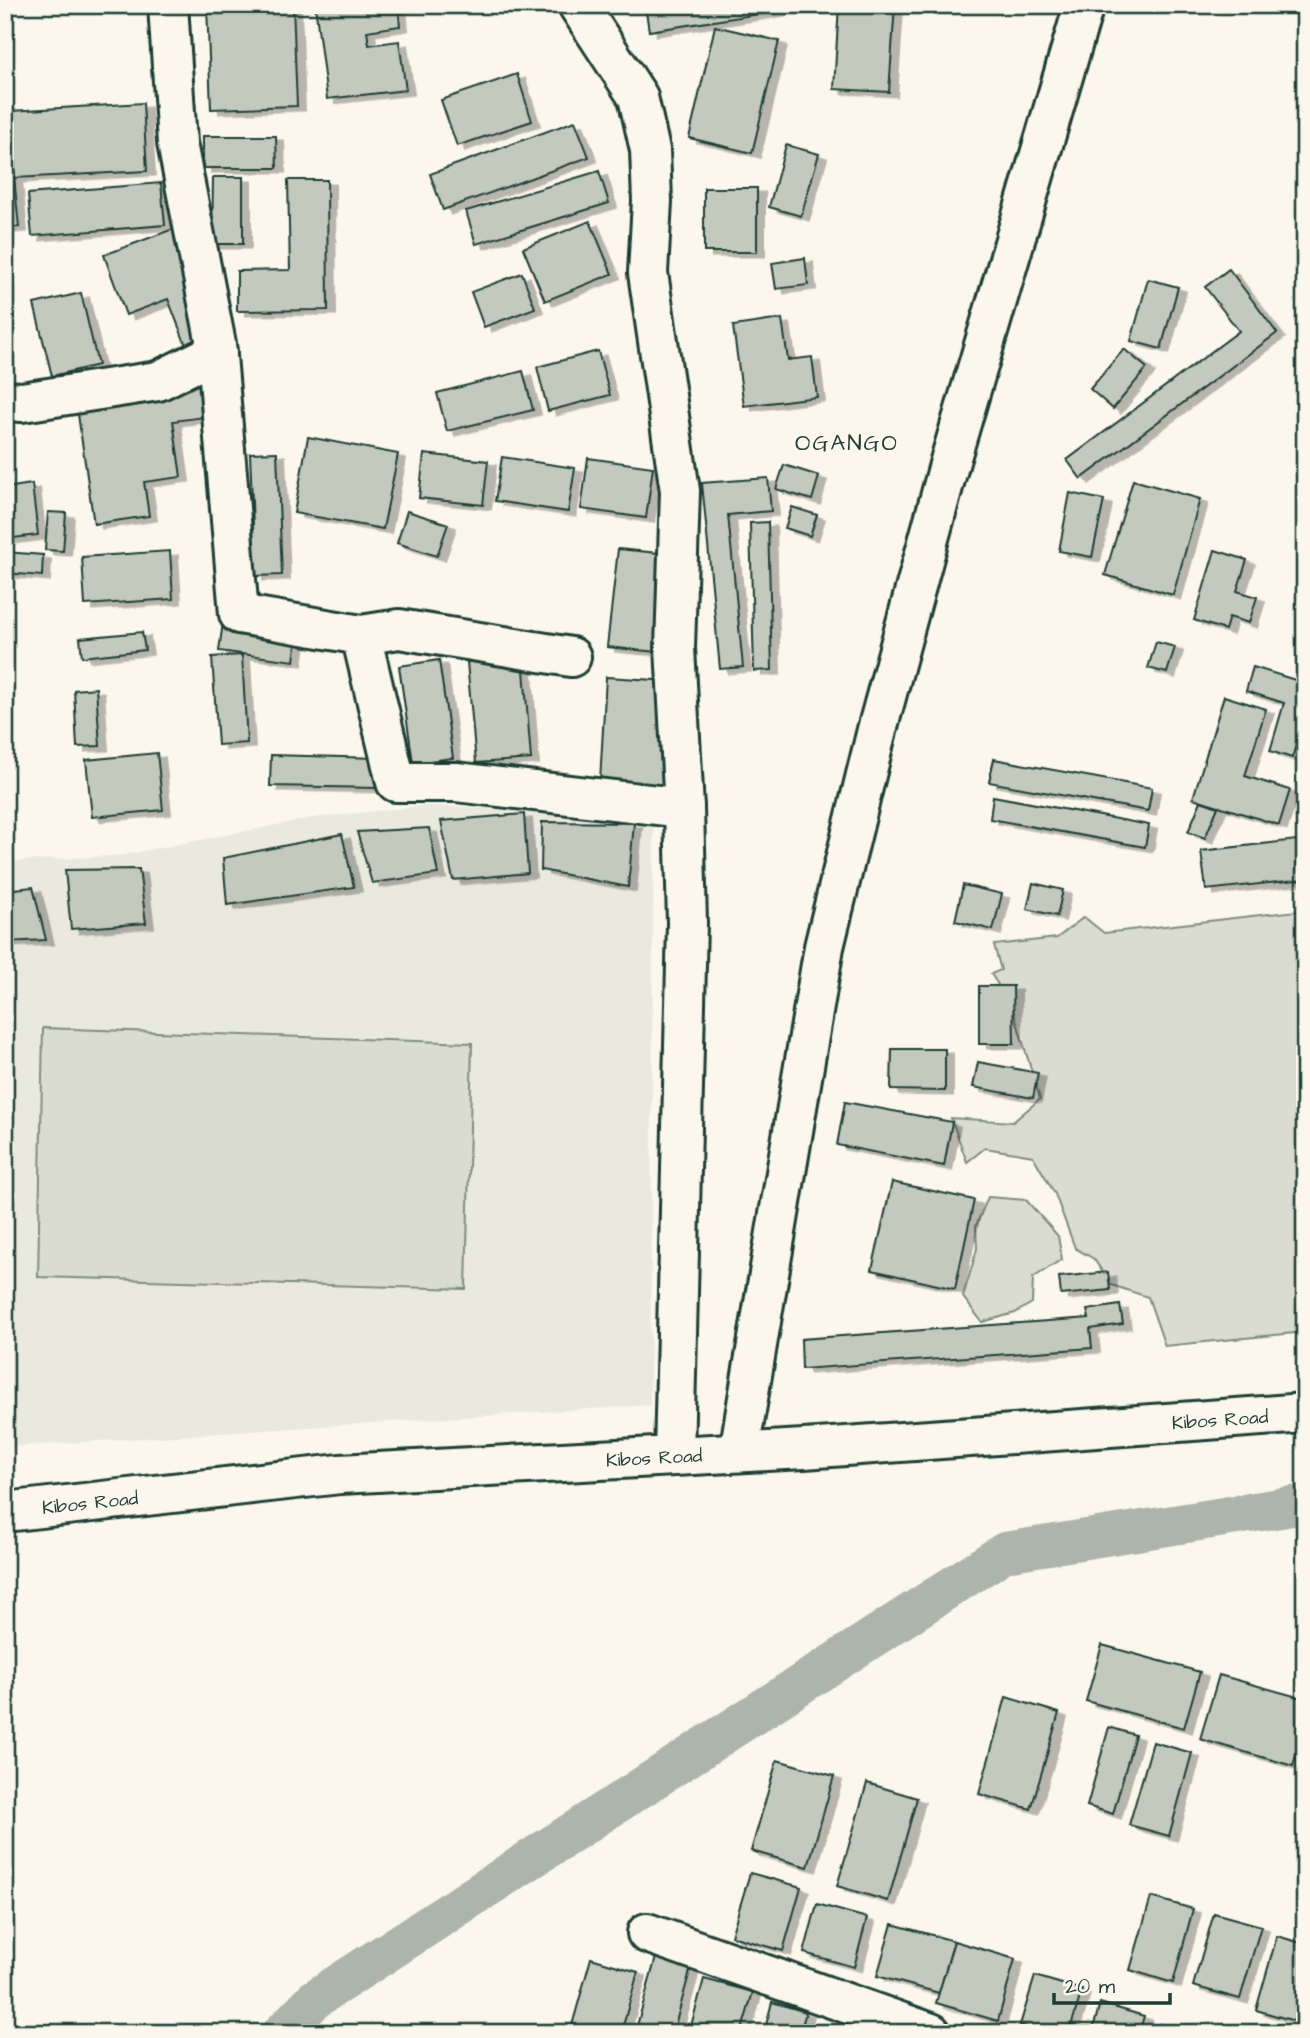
<svg xmlns="http://www.w3.org/2000/svg" width="1310" height="2038" viewBox="0 0 1310 2038" font-family="'Architects Daughter',sans-serif">
	<style>
		.built { fill: #eae9de }
		.green { fill: #dbdcd1; stroke: #7d8c82; stroke-width: 2 }
		.lines { fill: none; stroke-linecap: round; stroke-linejoin: round }
		.canal { stroke: #adb4aa; stroke-width: 40 }
		.building { fill: #c4c9be; stroke: #1f3d34; stroke-width: 2; filter: url(#shadow) }
		.minor-casing { stroke: #1f3d34; stroke-width: 44 }
		.major-casing { stroke: #1f3d34; stroke-width: 44 }
		.minor { stroke: #fbf7ec; stroke-width: 38 }
		.major { stroke: #fbf7ec; stroke-width: 38 }
		.labels { text-anchor: middle; stroke-width: 7; stroke-linejoin: round; paint-order: stroke }
		.street-label { font-size: 19px; fill: #1f3d34; stroke: #fbf7ec }
		.quarter-label { font-size: 23px; letter-spacing: 2px; fill: #1f3d34; stroke: #fbf7ec }
	</style>
	<defs>
		<filter id="shadow"><feDropShadow dx="8" dy="4.5" stdDeviation="0" flood-color="#0004"/></filter>
	</defs>
	<rect width="100%" height="100%" fill="#fbf7ec"/>
	<filter id="ink" filterUnits="userSpaceOnUse"><feTurbulence type="fractalNoise" baseFrequency=".0143" numOctaves="2"/><feDisplacementMap in="SourceGraphic" scale="14" xChannelSelector="R" yChannelSelector="G"/><feConvolveMatrix kernelMatrix="1 2 1 2 8 2 1 2 1" color-interpolation-filters="sRGB"/></filter>
	<g filter="url(#ink)">
		<path class="built" d="M422,806l232,5 -4,594 -645,42v-585l118,-7 189,-37z"/>
		<g class="green">
			<path d="M1305,910v422l-140,14 -17,-49 -37,-12 -17,-26 -19,-11 -20,-54 -22,-38 -48,-8 -18,14 -16,-44 62,4 27,-23 -28,-93 -21,-32 10,-4 -7,-25 63,-7 27,-21 20,16z"/>
			<path d="M43,1028l429,15 -6,246 -428,-12z"/>
			<path d="M988,1197l38,3 32,36 4,23 -29,19 -1,25 -17,10 -33,9 -19,-25 14,-48 -1,-23z"/>
		</g>
		<g class="lines">
			<path class="canal" d="M282,2033l33,-34 690,-447 300,-48"/>
		</g>
		<g class="building">
			<path d="M207,5h86l4,101 -86,3z"/>
			<path d="M315,5h83l2,21 -33,5 2,14 30,-4 7,49 -79,9z"/>
			<path d="M645,5h133l1,6 -130,20z"/>
			<path d="M839,5h56l-6,87 -55,-3z"/>
			<path d="M715,26l64,15 -27,112 -63,-15z"/>
			<path d="M517,74l15,47 -75,25 -16,-46z"/>
			<path d="M143,103l4,68 -132,7 -4,-67z"/>
			<path d="M575,121l14,36 -146,53 -13,-36z"/>
			<path d="M203,136h73l1,32h-74z"/>
			<path d="M786,145l33,9 -18,62 -32,-9z"/>
			<path d="M12,157l7,70 -14,1v-70z"/>
			<path d="M599,171l10,32 -133,41 -10,-33z"/>
			<path d="M213,177h30v67h-31z"/>
			<path d="M288,180h39l1,130 -91,1v-40l53,-1z"/>
			<path d="M161,183l4,42 -133,11 -4,-42z"/>
			<rect x="704" y="188" width="53" height="64"/>
			<path d="M590,221l22,53 -67,27 -22,-53z"/>
			<path d="M173,229l42,109 -28,10 -19,-49 -42,16 -22,-60z"/>
			<path d="M805,258l3,27 -32,4 -4,-26z"/>
			<path d="M1229,269l48,64 -196,146 -14,-19 172,-129 -34,-44z"/>
			<path d="M522,273l13,35 -51,19 -13,-35z"/>
			<path d="M1148,279l30,8 -17,62 -30,-8z"/>
			<path d="M81,293l17,72 -46,11 -18,-72z"/>
			<path d="M782,319l6,41 24,-3 5,40 -73,9 -11,-80z"/>
			<path d="M1124,349l23,19 -34,41 -23,-20z"/>
			<path d="M598,351l12,44 -62,16 -11,-44z"/>
			<path d="M523,371l10,39 -86,21 -10,-38z"/>
			<path d="M208,383l5,33 -40,5 8,56 -37,5 5,34 -55,8 -18,-123z"/>
			<path d="M308,437l90,17 -15,75 -89,-16z"/>
			<path d="M277,452l5,123 -27,1 -5,-123z"/>
			<path d="M424,454l64,7 -5,44 -64,-7z"/>
			<path d="M502,457l73,11 -7,44 -73,-11z"/>
			<path d="M588,458l65,9 -7,51 -65,-9z"/>
			<path d="M784,465l35,11 -7,24 -36,-11z"/>
			<path d="M768,478l3,33 -43,4 15,152 -23,2 -18,-186z"/>
			<path d="M1133,480l67,19 -27,96 -68,-20z"/>
			<path d="M32,484l6,51 -33,4v-51z"/>
			<path d="M1070,493l34,7 -12,57 -33,-6z"/>
			<path d="M792,507l25,8 -7,21 -25,-8z"/>
			<path d="M407,511l41,13 -11,32 -40,-13z"/>
			<path d="M48,512l18,1 -3,38 -18,-1z"/>
			<path d="M768,522l4,148 -18,1 -4,-148z"/>
			<path d="M618,549l50,5 -11,98 -50,-5z"/>
			<path d="M1215,550l32,10 -10,31 20,6 -8,26 -20,-6 -4,13 -31,-10z"/>
			<path d="M170,551l3,48 -88,6 -3,-48z"/>
			<path d="M5,552l38,3 -1,21 -37,-3z"/>
			<path d="M223,622l75,10 -4,29 -75,-10z"/>
			<path d="M142,632l3,18 -63,7 -2,-19z"/>
			<path d="M1156,642l19,5 -8,26 -19,-5z"/>
			<path d="M242,655l5,88 -29,2 -6,-88z"/>
			<path d="M523,657l8,102 -55,4 -9,-101z"/>
			<path d="M439,660l14,98 -40,5 -14,-97z"/>
			<path d="M1253,667l52,16v32l-13,43 -22,-7 14,-48 -38,-12z"/>
			<path d="M606,677l65,4 -6,104 -65,-4z"/>
			<path d="M96,688l4,58 -23,1 -3,-57z"/>
			<path d="M1224,696l42,13 -21,67 45,14 -11,35 -86,-27z"/>
			<path d="M157,753l6,57 -71,7 -6,-57z"/>
			<path d="M271,755l107,3v30l-108,-2z"/>
			<path d="M994,759l158,29 -4,23 -159,-29z"/>
			<path d="M993,796l156,29 -4,22 -155,-28z"/>
			<path d="M1201,801l17,6 -13,31 -17,-6z"/>
			<path d="M524,814l4,59 -75,7 -12,-59z"/>
			<path d="M542,822l92,1 -6,64 -87,-17z"/>
			<path d="M429,828l9,46 -66,9 -15,-51z"/>
			<path d="M342,834l12,53 -127,18 -4,-47z"/>
			<path d="M1305,839v40l-99,11 -5,-39z"/>
			<path d="M139,869l7,54 -75,6 -6,-59z"/>
			<path d="M1033,883l30,7 -6,26 -30,-7z"/>
			<path d="M963,885l39,9 -9,36 -38,-9z"/>
			<path d="M33,887l13,53 -41,2v-52z"/>
			<path d="M979,986h34l1,58h-35z"/>
			<path d="M892,1049h53v42l-54,-1z"/>
			<path d="M978,1062l60,11 -5,25 -60,-11z"/>
			<path d="M845,1102l107,20 -8,44 -107,-21z"/>
			<path d="M892,1182l82,18 -19,89 -83,-19z"/>
			<path d="M1108,1272l2,18 -49,5 -2,-18z"/>
			<path d="M1120,1305l3,19 -33,5 2,19 -290,21 -1,-30 288,-21 -2,-8z"/>
			<path d="M1102,1645l98,27 -16,56 -98,-27z"/>
			<path d="M1219,1675l86,24v25l-12,42 -93,-27z"/>
			<path d="M1006,1697l53,16 -28,96 -52,-15z"/>
			<path d="M1109,1727l26,8 -22,79 -26,-8z"/>
			<path d="M1153,1742l39,11 -23,83 -40,-11z"/>
			<path d="M777,1760l57,16 -26,91 -57,-16z"/>
			<path d="M867,1783l50,15 -29,103 -51,-15z"/>
			<path d="M750,1873l51,14 -18,64 -52,-15z"/>
			<path d="M1151,1897l42,12 -20,74 -43,-13z"/>
			<path d="M817,1904l50,14 -13,49 -50,-14z"/>
			<path d="M1214,1913l47,13 -21,73 -47,-13z"/>
			<path d="M892,1924l62,17 -15,52 -62,-17z"/>
			<path d="M1277,1936l28,8v80l-49,-14z"/>
			<path d="M954,1941l61,18 -17,62 -62,-18z"/>
			<path d="M658,1950l35,10 -20,73h-38z"/>
			<path d="M591,1958l47,14 -17,61h-38l-12,-4z"/>
			<path d="M1035,1976l47,14 -13,43h-20l-29,-8z"/>
			<path d="M704,1979l49,13 -12,41h-52z"/>
			<path d="M772,2002l34,10 -6,21h-36z"/>
			<path d="M1100,2003l44,13 -5,17h-47z"/>
			<path d="M1160,2024l33,9h-35z"/>
			<path d="M820,2025l27,8h-29z"/>
		</g>
		<g class="lines">
			<g class="minor-casing">
				<g id="minor">
					<path d="M168,5l9,138 39,201 23,270 122,21 38,-6 172,28"/>
					<path d="M578,5l60,92 12,53 2,51 -4,72 32,218 -5,157 9,160 3,115 -13,533"/>
					<path d="M5,401l17,1 136,-21 59,-29"/>
					<path d="M361,635l35,147h60l228,26"/>
					<path d="M739,1452l85,-505 53,-217 73,-269 134,-456"/>
					<path d="M647,1933l284,100"/>
				</g>
			</g>
			<g class="major-casing">
				<path id="major" d="M5,1512l335,-38 464,-25 501,-36"/>
			</g>
			<use href="#minor" class="minor"/>
			<use href="#major" class="major"/>
		</g>
	</g>
	<g class="labels">
		<g class="street-label">
			<text transform="translate(1220 1419) rotate(-4)" y="7">Kibos Road</text>
			<text transform="translate(654 1457) rotate(-3)" y="7">Kibos Road</text>
			<text transform="translate(90 1502) rotate(-6)" y="7">Kibos Road</text>
		</g>
		<g class="quarter-label">
			<text x="847" y="450">OGANGO</text>
		</g>
	</g>
	<rect width="1310" height="2038" fill="none" stroke="#fbf7ec" stroke-width="28"/>
	<rect x="14" y="14" width="1282" height="2010" fill="none" stroke="#1f3d34" stroke-width="2.5" filter="url(#ink)"/>
	<path d="M1054 1993v10h116v-10" fill="none" stroke="#1f3d34" stroke-width="3.5"/>
	<text x="1065" y="1993" font-size="21" fill="#1f3d34" stroke="#fbf7ec" stroke-width="5" paint-order="stroke">20 m</text>
</svg>
